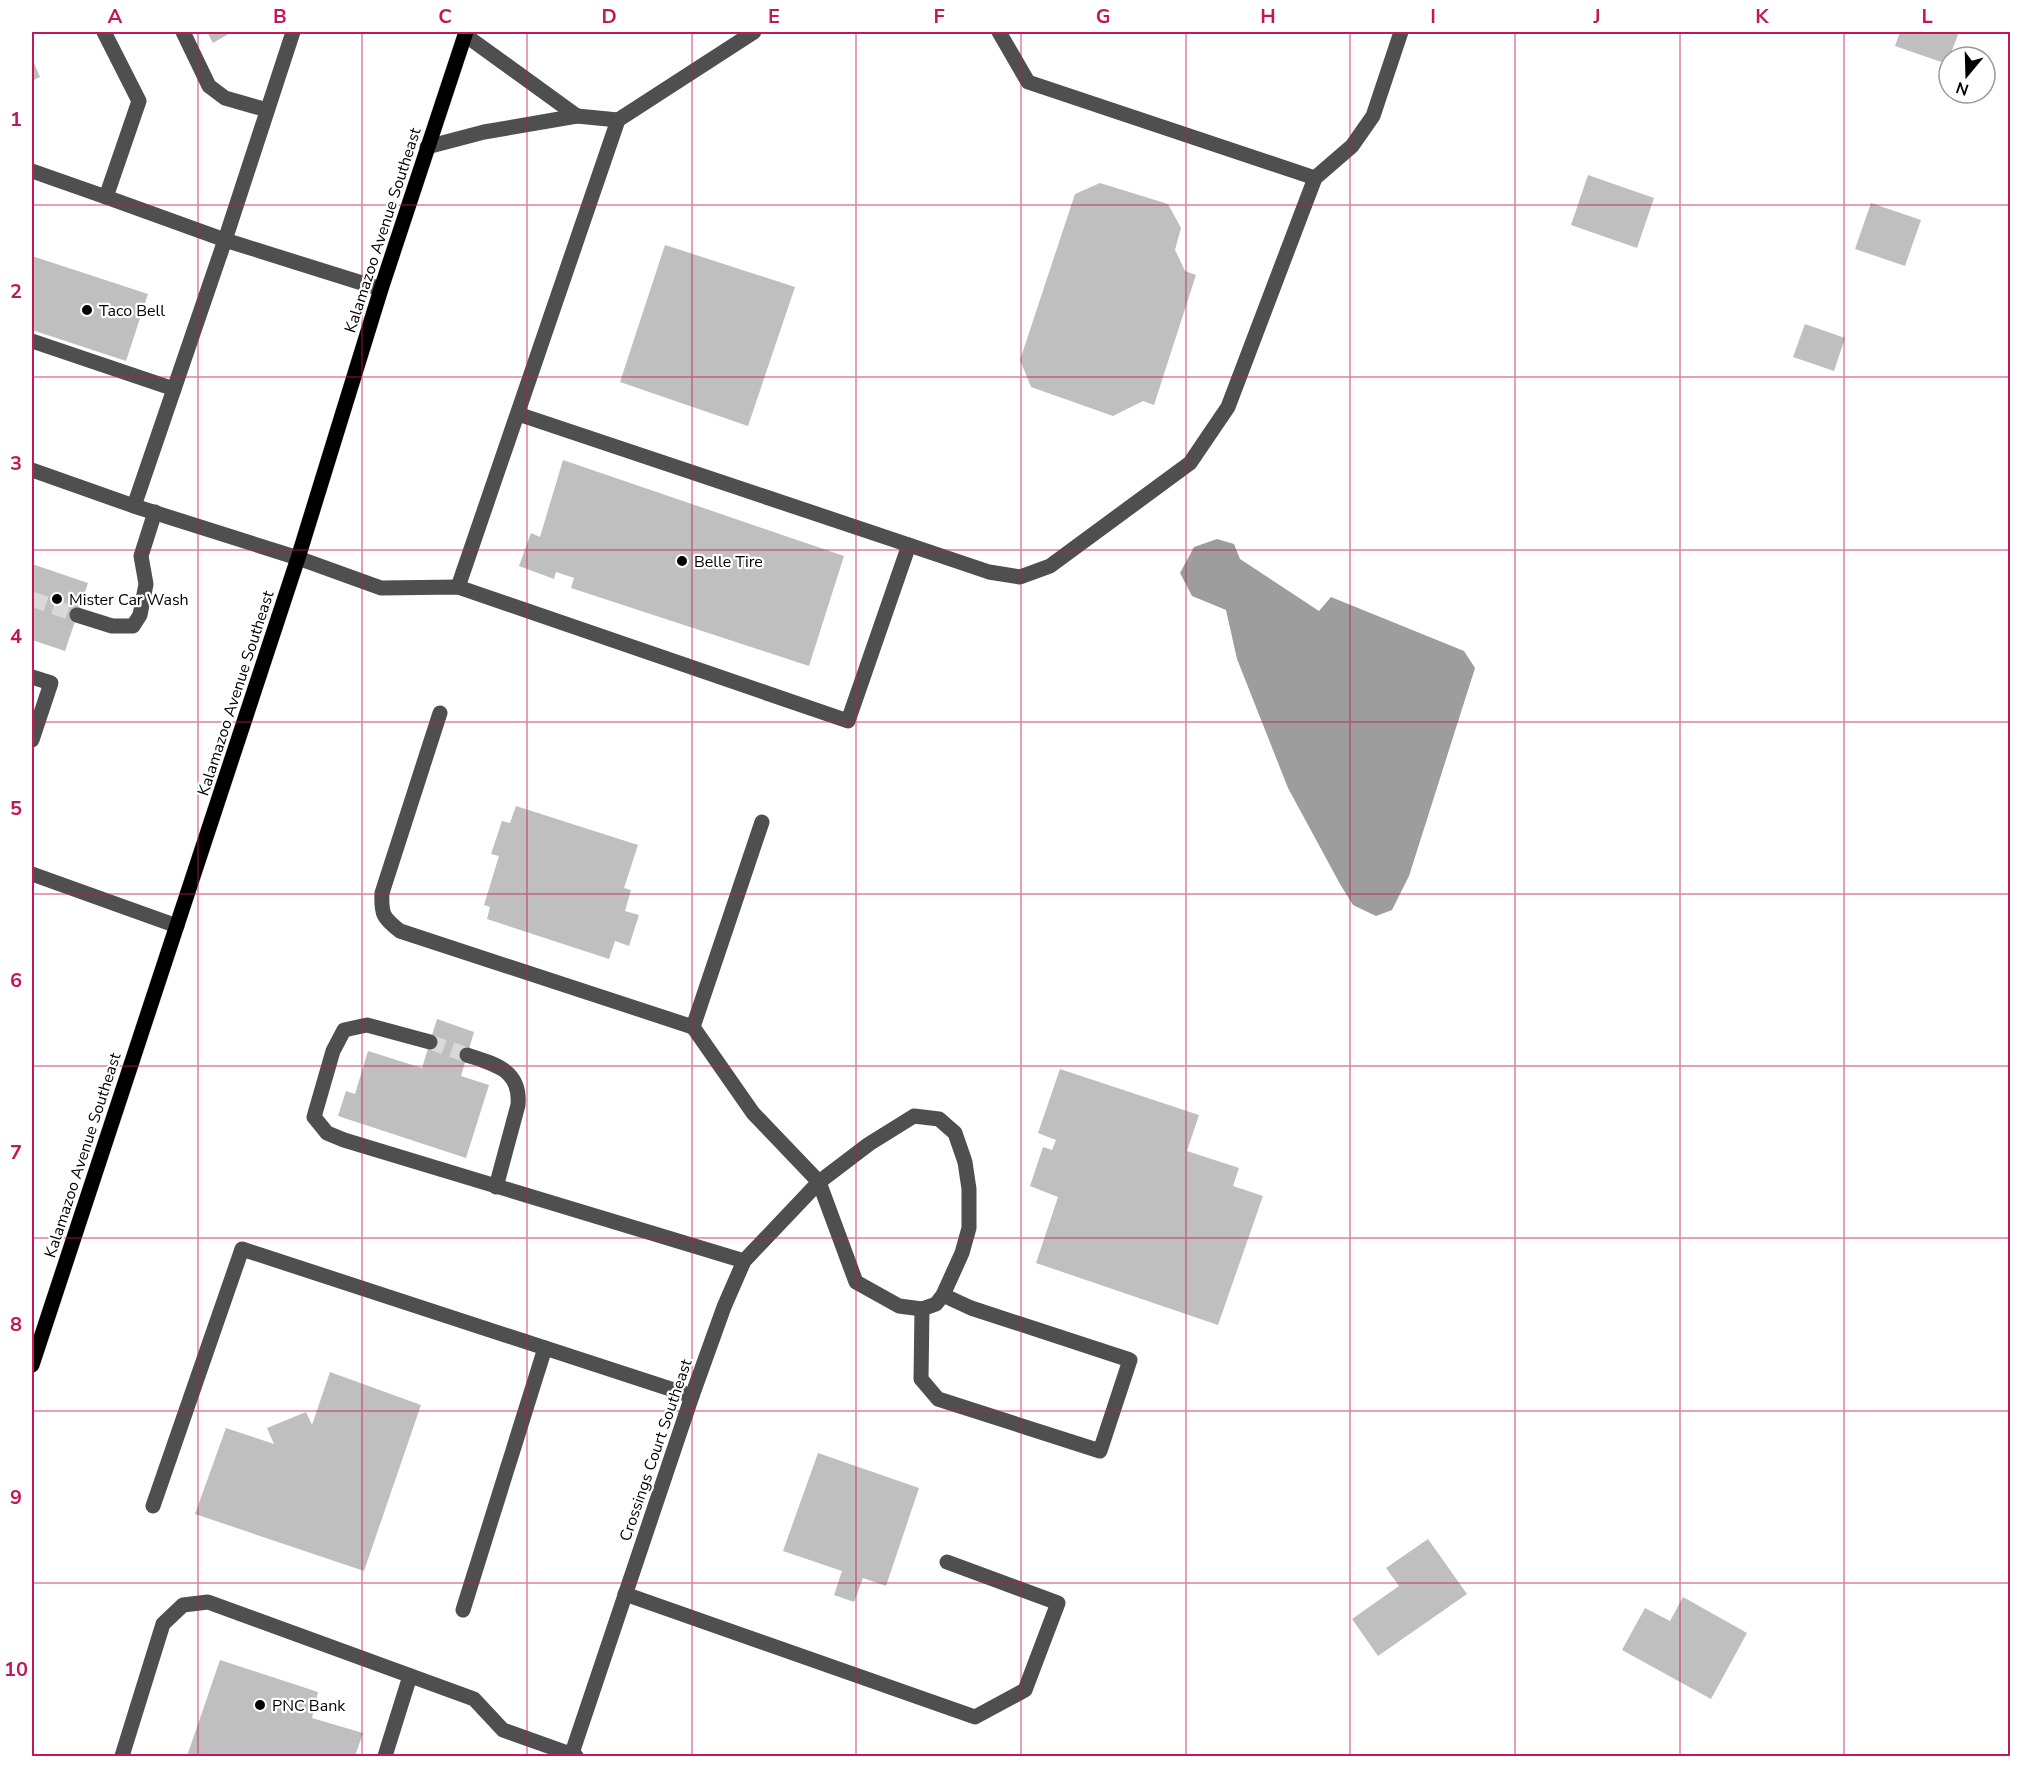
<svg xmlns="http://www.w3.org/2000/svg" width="2042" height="1788" viewBox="0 0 2042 1788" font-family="'Nunito Sans',sans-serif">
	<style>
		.water { fill: #9d9d9d }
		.building { fill: #bfbfbf }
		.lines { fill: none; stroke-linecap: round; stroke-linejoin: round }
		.minor-tunnel { stroke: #d9d9d9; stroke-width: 15; stroke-dasharray: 15 8; stroke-linecap: butt }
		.major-casing { stroke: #dbdbdb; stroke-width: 16 }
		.minor { stroke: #4f4f4f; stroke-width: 15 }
		.major { stroke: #000; stroke-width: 15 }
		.grid { fill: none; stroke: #c2185b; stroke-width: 1.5; stroke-opacity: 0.55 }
		.poi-dot { fill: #000; stroke: #fff; stroke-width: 2 }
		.labels { text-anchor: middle; stroke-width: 4.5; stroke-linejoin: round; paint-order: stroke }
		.street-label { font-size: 16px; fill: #000; stroke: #fff }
		.poi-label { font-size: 16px; fill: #000; stroke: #fff; text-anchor: start }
		.neatline { fill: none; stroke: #c2185b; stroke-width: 2 }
		.grid-label { font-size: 20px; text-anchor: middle; font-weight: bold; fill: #c2185b }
	</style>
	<rect width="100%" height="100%" fill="#fff"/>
	<path class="water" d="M1217,539l17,5 6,15 79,52 12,-14 133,54 11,17 -66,208 -17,34 -16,6 -23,-11 -13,-21 -52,-96 -51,-129 -11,-49 -34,-14 -12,-23 14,-26z"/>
	<g class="building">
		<path d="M207,32h25l-19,11z"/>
		<path d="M1900,32h59l-12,32 -52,-18z"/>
		<path d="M32,58l8,19 -8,4z"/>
		<path d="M1588,175l66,23 -17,50 -66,-23z"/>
		<path d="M1100,183l68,21 13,24 -6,22 10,21 11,4 -42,130 -11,-4 -30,15 -82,-29 -11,-27 55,-166z"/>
		<path d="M1871,203l50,17 -16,46 -50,-17z"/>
		<path d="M665,245l130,42 -47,139 -128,-44z"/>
		<path d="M32,256l116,38 -22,67 -94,-31z"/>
		<path d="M1805,324l40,14 -11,33 -41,-14z"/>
		<path d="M563,460l281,96 -35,110 -238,-78 3,-10 -18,-6 -2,7 -35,-13 12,-33 9,4z"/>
		<path d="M32,564l56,19 -23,68 -33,-11z"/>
		<path d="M516,806l122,39 -14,43 7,2 -6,21 14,4 -10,31 -14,-5 -6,18 -122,-40 3,-12 -6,-2 15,-49 -8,-2 11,-33 8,2z"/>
		<path d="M437,1019l37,13 -13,44 28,9 -23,73 -128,-42 8,-25 9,3 13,-43 54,17z"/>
		<path d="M1060,1069l139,46 -12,36 52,17 -6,18 30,10 -45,129 -182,-62 22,-66 -28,-11 13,-39 9,3 4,-10 -18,-7z"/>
		<path d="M330,1372l91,33 -57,166 -169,-57 31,-86 48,16 -7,-16 39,-16 6,13z"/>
		<path d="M818,1453l101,35 -33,98 -23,-8 -9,24 -20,-7 8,-24 -59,-20z"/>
		<path d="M1428,1539l39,55 -89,62 -26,-37 47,-33 -13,-18z"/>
		<path d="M1683,1597l64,36 -36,66 -89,-49 23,-42 25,13z"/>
		<path d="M220,1660l98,32 -6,26 51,15 -8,23h-168z"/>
	</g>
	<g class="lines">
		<g class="minor-tunnel">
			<path d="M32,599l45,16"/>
			<path d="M430,1042l37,13"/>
		</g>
		<g class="major-casing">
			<path id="major" d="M32,1365l266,-807 83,-269 85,-257"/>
		</g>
		<g class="minor">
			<path d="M104,32l35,69 -33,96 119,43 -91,266 164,52 83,30 77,-1 390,134 61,-176 80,27 31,5 30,-11 140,-103 38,-56 87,-229 37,-32 21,-30 28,-84"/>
			<path d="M183,32l26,54 16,12 42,12"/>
			<path d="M293,32l-68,208 156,49"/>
			<path d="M999,32l29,50 287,96"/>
			<path d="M465,35l112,81"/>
			<path d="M427,147l57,-15 93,-16 41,4"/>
			<path d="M32,171l74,26"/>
			<path d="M32,341l142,48"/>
			<path d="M518,414l391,131"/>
			<path d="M32,470l102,36"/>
			<path d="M458,587l160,-467 136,-88"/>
			<path d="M77,615l35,11h21l7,-11 6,-31 -5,-28 14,-44"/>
			<path d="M32,677l19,6 -19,57"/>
			<path d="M440,713l-58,180c-1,21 1,25 18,38l293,96"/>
			<path d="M32,874l145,52"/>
			<path d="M430,1042l-63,-17 -23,5 -11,21 -19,66 13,16 17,7 400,121"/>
			<path d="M467,1055c28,9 54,15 51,50l-22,82"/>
			<path d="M922,1309l-1,70 17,20 162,52 30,-91 -159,-52 -28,-13"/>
			<path d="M153,1506l89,-257 450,147"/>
			<path d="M625,1594l350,123 50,-27 33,-87 -111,-41"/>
			<path d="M463,1610l82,-262"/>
			<path d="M122,1756l41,-132 20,-19 25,-3 266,97 29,31 73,26"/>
			<path d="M385,1756l25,-80"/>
			<path d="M571,1756l121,-360 32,-89 20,-46 75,-79 50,-38 45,-28 25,3 16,14 10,29 4,27v39l-7,25 -19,42 -7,9 -14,5 -23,-3 -43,-24 -37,-100 -66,-69 -60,-86 69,-205"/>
		</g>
		<use href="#major" class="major"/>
	</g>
	<path class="grid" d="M198,32v1724M362,32v1724M527,32v1724M692,32v1724M856,32v1724M1021,32v1724M1186,32v1724M1350,32v1724M1515,32v1724M1680,32v1724M1844,32v1724M32,205h1978M32,377h1978M32,550h1978M32,722h1978M32,894h1978M32,1066h1978M32,1238h1978M32,1411h1978M32,1583h1978"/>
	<g class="poi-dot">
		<circle cx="87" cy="310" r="6"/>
		<circle cx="682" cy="561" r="6"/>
		<circle cx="57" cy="599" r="6"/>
		<circle cx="260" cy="1705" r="6"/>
	</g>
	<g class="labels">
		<g class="street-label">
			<text transform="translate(382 230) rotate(-72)" y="6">Kalamazoo Avenue Southeast</text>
			<text transform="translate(235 693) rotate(-72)" y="6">Kalamazoo Avenue Southeast</text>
			<text transform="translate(82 1155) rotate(-72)" y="6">Kalamazoo Avenue Southeast</text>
			<text transform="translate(655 1450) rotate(-71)" y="6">Crossings Court Southeast</text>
		</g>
		<g class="poi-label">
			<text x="99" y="316">Taco Bell</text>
			<text x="694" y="567">Belle Tire</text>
			<text x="69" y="605">Mister Car Wash</text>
			<text x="272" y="1711">PNC Bank</text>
		</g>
	</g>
	<rect width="2042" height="1788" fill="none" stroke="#ffffff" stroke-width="66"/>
	<g transform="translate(1967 75) rotate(199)"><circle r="28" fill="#ffffff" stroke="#999999" stroke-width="1.5"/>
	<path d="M0-4.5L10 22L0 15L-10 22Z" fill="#000000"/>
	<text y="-9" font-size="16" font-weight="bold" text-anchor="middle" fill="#000000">N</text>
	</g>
	<rect x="33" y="33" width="1976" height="1722" class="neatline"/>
	<g class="grid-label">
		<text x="115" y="23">A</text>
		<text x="280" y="23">B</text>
		<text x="445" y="23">C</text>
		<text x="609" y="23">D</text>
		<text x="774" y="23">E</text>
		<text x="939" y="23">F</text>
		<text x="1103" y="23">G</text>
		<text x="1268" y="23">H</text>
		<text x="1433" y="23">I</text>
		<text x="1597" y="23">J</text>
		<text x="1762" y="23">K</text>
		<text x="1927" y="23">L</text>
		<text x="16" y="126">1</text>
		<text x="16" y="298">2</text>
		<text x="16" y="470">3</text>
		<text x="16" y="643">4</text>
		<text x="16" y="815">5</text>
		<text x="16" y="987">6</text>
		<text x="16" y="1159">7</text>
		<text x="16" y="1331">8</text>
		<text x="16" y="1504">9</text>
		<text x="16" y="1676">10</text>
	</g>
</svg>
